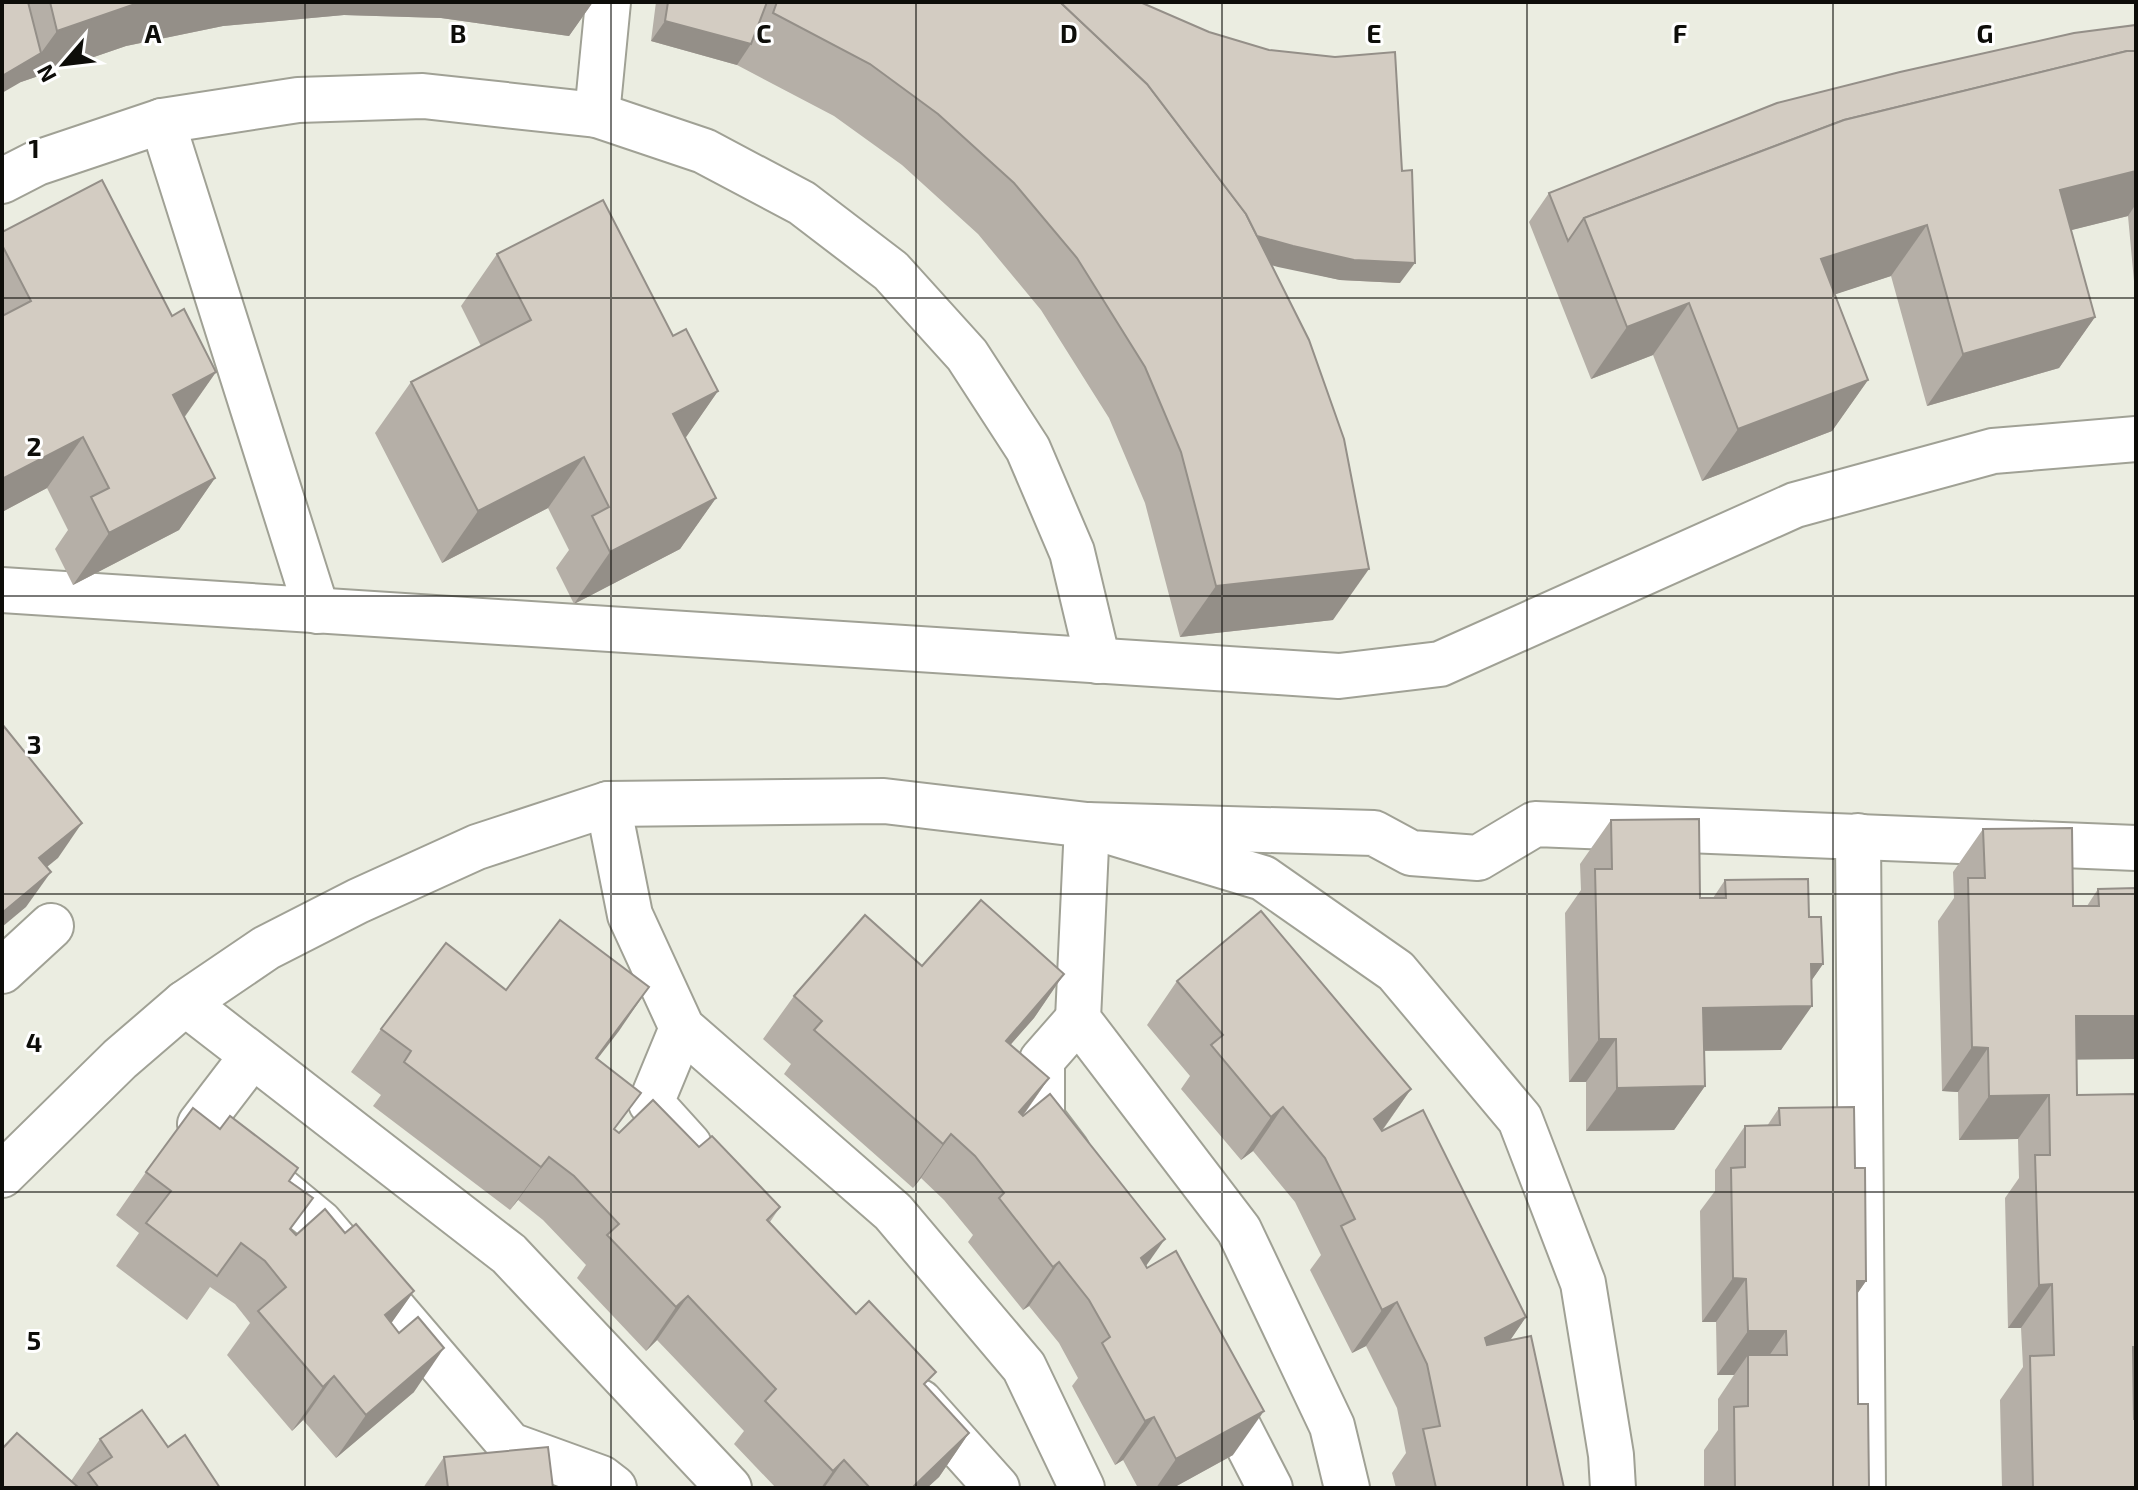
<svg xmlns="http://www.w3.org/2000/svg" width="2138" height="1490" viewBox="0 0 2138 1490" font-family="'Exo 2',sans-serif">
	<style>
		.lines { fill: none; stroke-linecap: round; stroke-linejoin: round }
		.minor-casing { stroke: #a0a195; stroke-width: 48 }
		.minor { stroke: #fff; stroke-width: 44 }
		.wall { fill: #b5afa7 }
		.shaded-wall { fill: #948f88 }
		.building { fill: #d3ccc2; stroke: #948f88; stroke-width: 2 }
		.grid { fill: none; stroke: #0d0d09; stroke-width: 2; stroke-opacity: 0.55 }
		.grid-label { font-size: 26px; text-anchor: middle; font-weight: bold; fill: #0d0d09; stroke: #fff; stroke-width: 6; stroke-linejoin: round; paint-order: stroke }
	</style>
	<rect width="100%" height="100%" fill="#ebede1"/>
	<g class="lines">
		<g class="minor-casing">
			<g id="minor">
				<path d="M597,115l11,-113"/>
				<path d="M162,121l155,490"/>
				<path d="M2,181l35,-18 125,-42 136,-21 125,-4 174,19 107,36 98,52 89,68 76,84 61,94 44,103 26,109"/>
				<path d="M2,590l1337,86 101,-12 355,-159 198,-54 143,-12"/>
				<path d="M608,804l22,111 52,113 211,184 131,155 58,121"/>
				<path d="M1858,836l5,652"/>
				<path d="M2,971l49,-45"/>
				<path d="M185,1003l324,251 220,234"/>
				<path d="M682,1028l-31,75 38,42"/>
				<path d="M252,1056l-52,68 120,99 190,222 91,33 13,10"/>
				<path d="M1067,1151l-25,-33v-58l36,-41"/>
				<path d="M2,1175l118,-116 65,-56 81,-55 92,-47 119,-54 131,-43 276,-3 203,24 176,53 133,93 124,148 63,164 28,172 2,33"/>
				<path d="M1218,1387l52,101"/>
				<path d="M920,1402l77,86"/>
				<path d="M1347,1488l-15,-62 -93,-196 -161,-211 9,-194 287,8 37,20 67,5 57,-34 601,24"/>
			</g>
		</g>
		<use href="#minor" class="minor"/>
	</g>
	<g class="wall">
		<path d="M2,2h591l-24,34 -128,-18 -97,-3 -121,11 -97,20 -105,36z"/>
		<path d="M656,2h484l260,281 -60,-3 -69,-16 62,356 -153,17 -35,-134 -36,-85 -68,-108 -63,-76 -76,-69 -68,-49 -97,-51 -86,-24z"/>
		<path d="M2136,25v278l-8,-87 -57,14 24,87 -36,51 -132,38 -36,-130 -56,18 33,86 -36,51 -130,50 -49,-126 -62,24 -62,-157 20,-29z"/>
		<path d="M2,232l170,84 44,56 -32,46 31,60 -36,52 -106,55 -18,-36 13,-19 -21,-42 -45,24z"/>
		<path d="M497,254l176,82 45,55 -33,47 31,60 -36,51 -106,55 -18,-36 13,-18 -21,-42 -106,55 -67,-130 36,-51 70,-36 -20,-40z"/>
		<path d="M1611,820l89,78h13l12,-18 84,37 14,47 -12,17 -30,69 -77,1 1,35 -31,44 -88,1v-49h-17l-4,-169 16,-23 -1,-26z"/>
		<path d="M1983,829l90,77h14l11,-17 38,-1v171h-59v36l57,295 2,98h-134l-2,-88 23,-33 -2,-39h-13l-3,-130 14,-20 -1,-39 -59,1 -1,-48 -16,-1 -4,-170 16,-23 -1,-26z"/>
		<path d="M922,966l142,8 -30,44 -24,27 39,33 -26,38 123,150 87,189 -60,33h-35l-15,-28 -8,5 -43,-79 6,-8 -19,-35 -30,-37 -6,4 -55,-68 5,-7 -29,-35 -23,-22 -8,10 -129,-114 7,-10 -28,-25 31,-43z"/>
		<path d="M1177,981l234,108 -29,42 144,186 -16,23 54,148h-168l-4,-15 14,-20 -9,-45 -31,-62 -14,7 -42,-83 11,-15 -26,-53 -42,-51 -12,9 -60,-71 9,-13 -43,-51z"/>
		<path d="M649,987l-52,72 18,71 4,3 80,14 81,60 -10,15 199,211 -30,44 -12,11h-151l-42,-44 10,-13 -87,-91 -11,11 -69,-73 9,-13 -43,-45 -25,-20 -8,10 -137,-104 8,-11 -30,-23 30,-43 125,-39z"/>
		<path d="M1779,1108l76,60 11,113 -9,13 1,110 11,84h-165v-38l14,-20v-31l16,-24h-17l-1,-53h-14l-2,-111 15,-20v-21l30,-44h22z"/>
		<path d="M146,1172l144,9 23,17 -23,32 6,5 49,-2 69,58 -23,32 23,69 -78,66 -33,-38 -11,11 -65,-76 23,-32 -15,-19 -25,-17 -23,33 -71,-54 23,-33 -23,-18z"/>
		<path d="M100,1439l68,8 52,41h-218l69,-7z"/>
		<path d="M444,1457l109,31h-130z"/>
	</g>
	<g class="shaded-wall">
		<path d="M141,2h452l-24,34 -128,-18 -97,-3 -121,11 -97,20 -105,36 -19,11v-17l39,-23 16,-22z"/>
		<path d="M665,21l86,23 -14,21 -86,-24z"/>
		<path d="M2136,171v33l-8,12 -104,26 36,-52z"/>
		<path d="M1927,225l-36,51 -106,35 36,-52z"/>
		<path d="M1241,232l174,31 -15,20 -60,-3 -62,-13 -51,-15z"/>
		<path d="M1689,303l-36,52 -62,24 36,-52z"/>
		<path d="M2095,317l-36,51 -132,38 36,-52z"/>
		<path d="M216,372l-36,51 -7,-28z"/>
		<path d="M1868,380l-36,51 -130,50 36,-52z"/>
		<path d="M718,391l-36,52 -9,-29z"/>
		<path d="M83,437l-36,51 -45,24v-33z"/>
		<path d="M584,457l-36,51 -106,55 36,-52z"/>
		<path d="M215,478l-36,52 -106,55 36,-52z"/>
		<path d="M716,498l-36,51 -106,55 36,-52z"/>
		<path d="M1369,569l-36,51 -153,17 36,-51z"/>
		<path d="M82,823l-24,35 -43,35 24,-35z"/>
		<path d="M51,872l-25,35 -24,20v-14z"/>
		<path d="M1811,964h12l-30,43 19,-1 -31,44 -109,1 31,-43z"/>
		<path d="M1064,974l-30,44 -58,66 30,-43z"/>
		<path d="M649,987l-30,44 -54,70 31,-43z"/>
		<path d="M2076,1016h60v43l-91,1z"/>
		<path d="M1599,1039h17l-30,43h-17z"/>
		<path d="M1972,1047l16,1 -30,44 -16,-1z"/>
		<path d="M1049,1078l-31,44 1,-10z"/>
		<path d="M1705,1086l-31,44 -88,1 31,-43z"/>
		<path d="M1411,1089l-31,44 -6,-14z"/>
		<path d="M2049,1095l-31,44 -59,1 30,-44z"/>
		<path d="M1283,1107l-30,44 -12,9 30,-43z"/>
		<path d="M951,1134l-30,44 -8,10 30,-44z"/>
		<path d="M549,1157l-31,43 -8,10 31,-43z"/>
		<path d="M1165,1239l-31,44 7,-25z"/>
		<path d="M1059,1262l-30,44 -6,4 30,-43z"/>
		<path d="M1733,1278l13,1 -30,43h-14z"/>
		<path d="M1857,1281h9l-30,43z"/>
		<path d="M2052,1284l-31,44h-13l31,-43z"/>
		<path d="M414,1291l-31,44 2,-20z"/>
		<path d="M688,1296l-31,44 -11,11 30,-44z"/>
		<path d="M1397,1302l-31,44 -14,7 30,-43z"/>
		<path d="M1526,1317l-30,44 -42,21 31,-44z"/>
		<path d="M1748,1331h38l-30,44 -8,-20 -14,20h-17z"/>
		<path d="M2133,1347h3v40l-2,3 -32,1z"/>
		<path d="M444,1348l-30,44 -78,66 30,-43z"/>
		<path d="M334,1376l-31,44 -11,11 31,-44z"/>
		<path d="M1264,1411l-31,44 -60,33h-17l20,-29z"/>
		<path d="M1154,1417l-31,43 -8,5 30,-44z"/>
		<path d="M969,1433l-30,44 -12,11h-15z"/>
		<path d="M844,1460l-20,28h-3l12,-17z"/>
	</g>
	<g class="building">
		<path d="M2,2h26l13,51 -39,23z"/>
		<path d="M50,2h91l-84,29z"/>
		<path d="M668,2h99l-16,42 -86,-23z"/>
		<path d="M777,2h283l87,82 99,130 63,126 35,99 25,130 -153,17 -35,-134 -36,-85 -68,-109 -63,-75 -76,-69 -68,-50 -97,-51z"/>
		<path d="M1060,2h80l69,30 60,18 66,7 60,-5 7,119 10,-1 3,93 -61,-3 -61,-14 -36,-10 -11,-22 -99,-130z"/>
		<path d="M2136,25v26h-9l-283,69 -260,98 -16,23 -19,-48 228,-90 123,-31 174,-39z"/>
		<path d="M2127,51h9v120l-76,19 35,127 -132,37 -36,-129 -106,34 47,121 -130,49 -49,-126 -62,24 -43,-109 260,-98z"/>
		<path d="M102,180l70,136 12,-7 32,63 -43,23 42,83 -106,55 -18,-36 18,-9 -26,-51 -81,42v-163l29,-15 -29,-56v-13z"/>
		<path d="M603,200l70,136 13,-7 32,62 -45,23 43,84 -106,54 -18,-36 17,-9 -25,-50 -106,54 -67,-129 120,-62 -34,-66z"/>
		<path d="M2,724l80,99 -43,35 12,14 -49,41z"/>
		<path d="M1699,819l1,79h26l-1,-18 83,-1 1,38h12l2,47h-12l1,42 -109,2 2,78 -88,2 -1,-49h-17l-4,-170h17l-1,-49z"/>
		<path d="M2072,828l1,78h26l-1,-17 38,-1v128h-60l1,79 59,-1v253h-3l1,72h2v69h-103l-3,-132 24,-1 -2,-71 -13,1 -4,-130h15l-1,-60 -60,1 -1,-48 -16,-1 -4,-169h17l-2,-49z"/>
		<path d="M981,900l83,74 -58,67 43,37 -30,34 4,4 27,-22 115,145 -24,19 6,10 29,-17 88,160 -88,48 -22,-42 -9,4 -43,-78 8,-6 -21,-37 -30,-38 -6,5 -54,-69 5,-5 -29,-37 -24,-22 -8,10 -129,-114 8,-9 -28,-25 71,-81 57,51z"/>
		<path d="M1261,911l150,178 -37,30 8,12 41,-21 103,207 -41,21 2,7 44,-9 33,152h-128l-13,-59 17,-3 -13,-62 -30,-62 -15,8 -41,-84 14,-7 -30,-61 -42,-51 -12,10 -60,-72 12,-10 -46,-54z"/>
		<path d="M560,920l89,67 -53,71 45,35 -27,36 5,4 34,-33 46,47 13,-11 68,71 -13,13 89,94 13,-13 67,71 -12,12 45,49 -57,55h-42l-26,-28 -11,11 -68,-70 11,-12 -88,-93 -12,11 -69,-72 12,-11 -45,-48 -25,-19 -8,10 -137,-105 7,-11 -30,-22 65,-86 60,47z"/>
		<path d="M1854,1107l1,61h10l1,113h-9l1,123h10l1,84h-134l-1,-81 14,-1v-51h39l-1,-24h-38l-2,-52 -13,-1 -2,-110 14,-1v-41l35,-1 -1,-17z"/>
		<path d="M193,1108l27,21 10,-13 68,52 -9,13 24,17 -23,31 6,6 29,-26 20,24 11,-9 58,67 -29,24 14,18 19,-16 26,31 -78,67 -32,-39 -11,11 -65,-76 28,-24 -21,-26 -24,-18 -24,33 -71,-53 25,-32 -25,-19z"/>
		<path d="M142,1410l26,37 17,-12 35,53h-121l-11,-15 24,-16 -12,-18z"/>
		<path d="M17,1433l62,55h-77v-39z"/>
		<path d="M548,1447l5,41h-105l-4,-31z"/>
	</g>
	<path class="grid" d="M305,2v1486M611,2v1486M916,2v1486M1222,2v1486M1527,2v1486M1833,2v1486M2,298h2134M2,596h2134M2,894h2134M2,1192h2134"/>
	<g class="grid-label">
		<text x="153" y="43">A</text>
		<text x="458" y="43">B</text>
		<text x="764" y="43">C</text>
		<text x="1069" y="43">D</text>
		<text x="1374" y="43">E</text>
		<text x="1680" y="43">F</text>
		<text x="1985" y="43">G</text>
		<text x="34" y="158">1</text>
		<text x="34" y="456">2</text>
		<text x="34" y="754">3</text>
		<text x="34" y="1052">4</text>
		<text x="34" y="1350">5</text>
	</g>
	<rect width="2138" height="1490" fill="none" stroke="#0d0d09" stroke-width="8"/>
	<g transform="translate(64 64) rotate(242)" stroke="#ffffff" stroke-width="6" paint-order="stroke">
	<path d="M0-6L14 30L0 20L-14 30Z" fill="#0d0d09"/>
	<text y="-12" font-size="22" font-weight="bold" text-anchor="middle" fill="#0d0d09">N</text>
	</g>
</svg>
